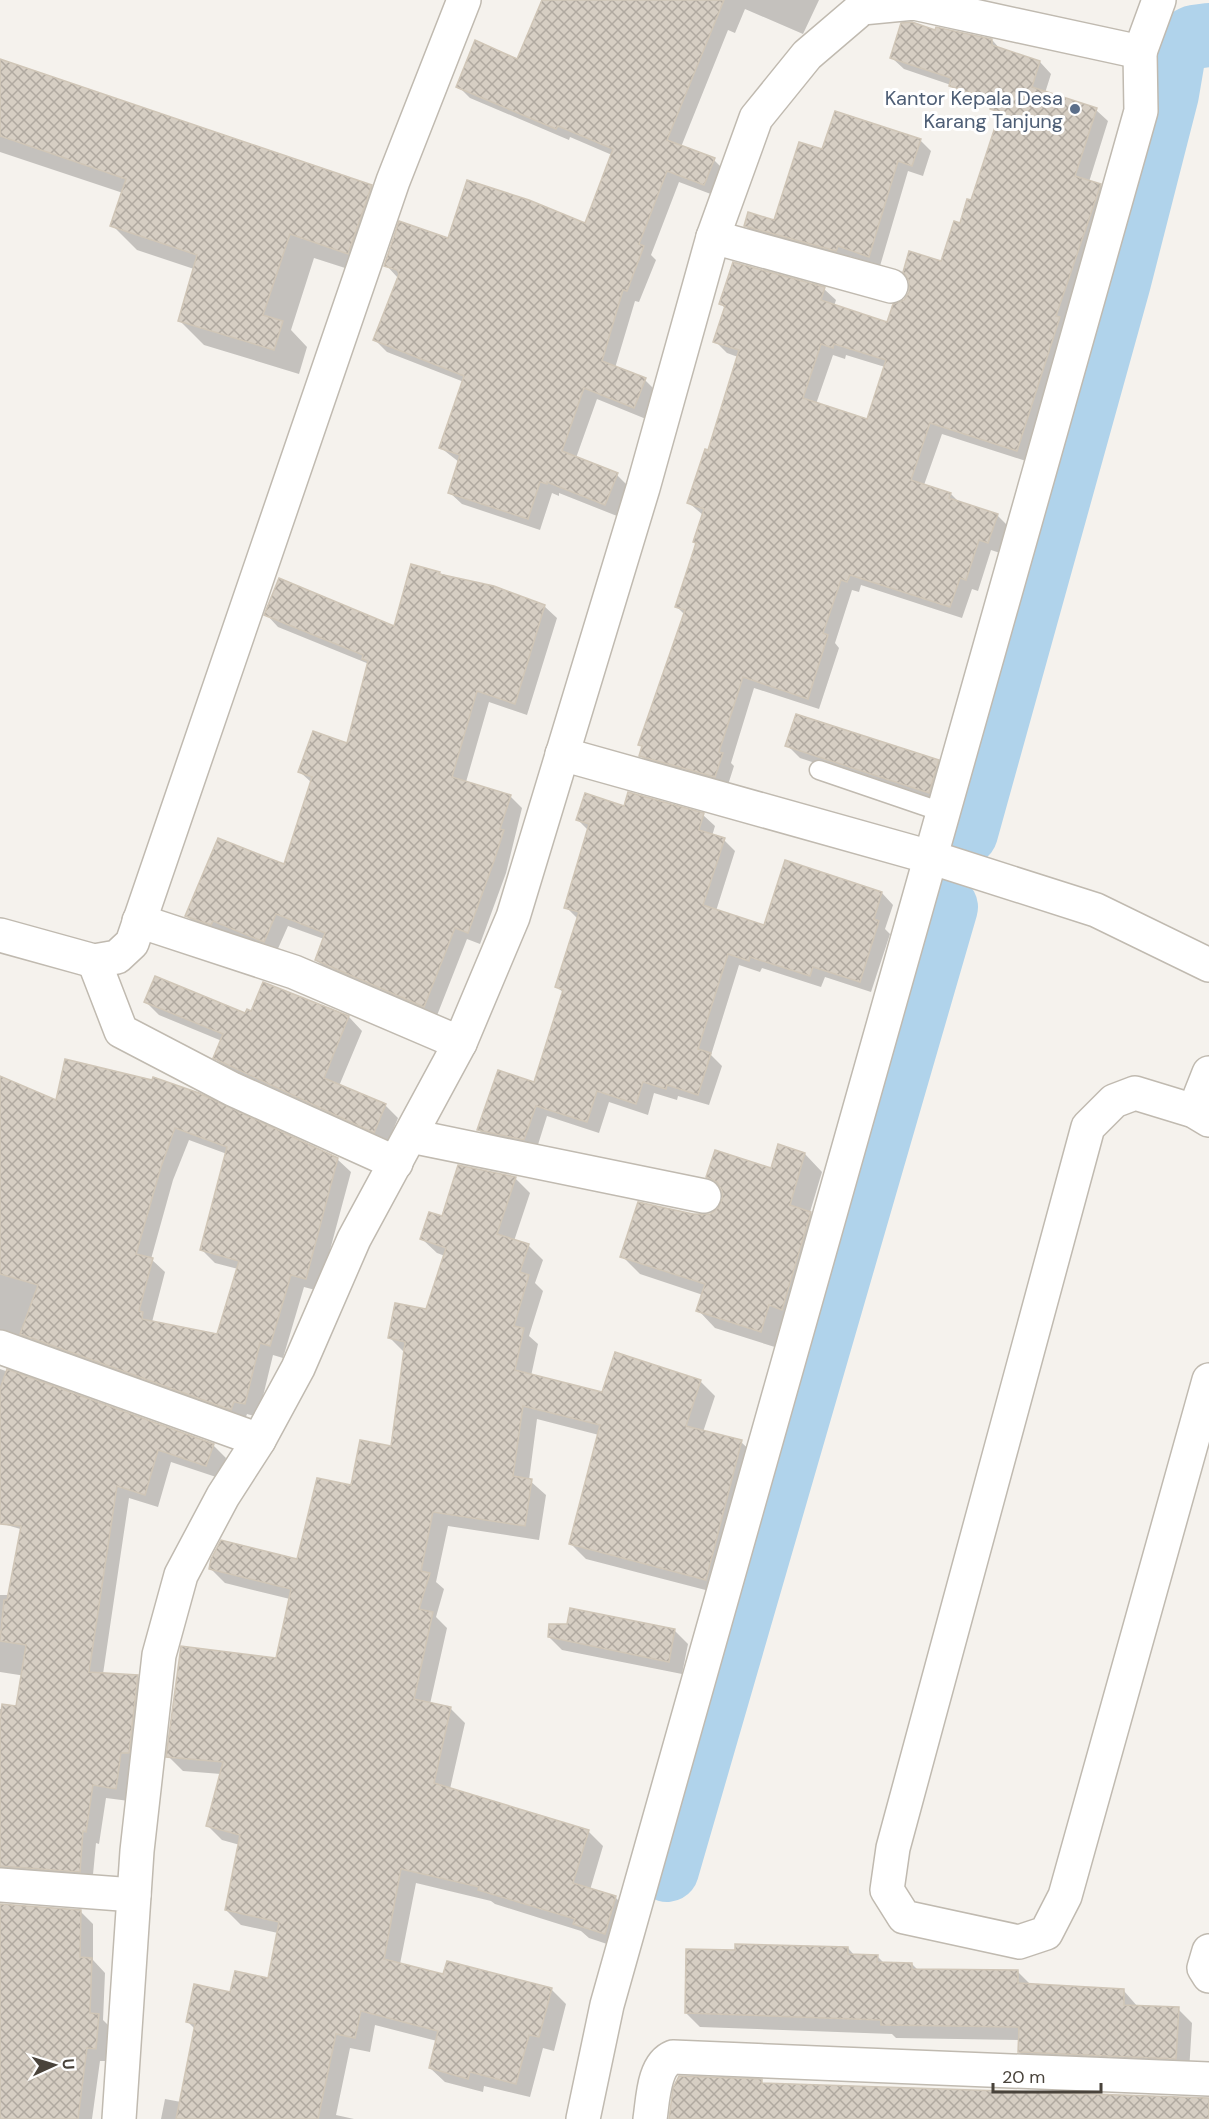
<svg xmlns="http://www.w3.org/2000/svg" width="1209" height="2119" viewBox="0 0 1209 2119" font-family="'DM Sans',sans-serif">
	<style>
		.shadow { fill: #0003; fill-rule: evenodd }
		.lines { fill: none; stroke-linecap: round; stroke-linejoin: round }
		.river { stroke: #b0d3eb; stroke-width: 64 }
		.building { fill: url(#building-cross-hatch); stroke: #d0c6b7; stroke-width: 1.5; fill-rule: evenodd }
		.service-casing { stroke: #c0bab0; stroke-width: 21 }
		.minor-casing { stroke: #c0bab0; stroke-width: 36 }
		.tertiary-casing { stroke: #c0bab0; stroke-width: 36 }
		.service { stroke: #fff; stroke-width: 18 }
		.minor { stroke: #fff; stroke-width: 33 }
		.tertiary { stroke: #fff; stroke-width: 33 }
		.service-dot { fill: #5c6f8a; stroke: #fff; stroke-width: 2 }
		.labels { text-anchor: middle; stroke-width: 6; stroke-linejoin: round; paint-order: stroke }
		.service-label { font-size: 20px; fill: #4e5e75; stroke: #fff; text-anchor: end }
	</style>
	<defs>
		<pattern id="building-cross-hatch" width="8" height="8" patternUnits="userSpaceOnUse" patternTransform="scale(1.5)"><rect width="8" height="8" fill="#d6cec3"/><path d="M0 0l8 8M0 8l8-8" fill="none" stroke="#b0a9a0"/></pattern>
	</defs>
	<rect width="100%" height="100%" fill="#f5f2ed"/>
	<g class="shadow">
		<path d="M544,0h275l-16,34 -58,-25 -10,24 -7,-3 -47,117 33,13 12,12 -10,24 -37,-14 -28,73 5,5 -17,42 -4,-1 -20,67 30,12 12,12 -11,27 -49,-20 -21,59 41,17 12,12 -12,29 -58,-23v3l-7,-3 -12,37 -78,-26 -13,-12 10,-30 -18,-14 23,-66 -77,-30 -12,-12 23,-62 -12,-13 63,-25 137,-15 26,-70 -42,-18 -1,3 -99,-42 -12,-12 60,-25z"/>
		<path d="M937,29l56,12 8,9 39,12 11,12 -6,19 51,17 12,11 -19,61 11,4 12,11 -83,265 -87,-28 -18,51 27,9 9,9 37,12 12,12 -9,26 -9,-3 -13,41 -6,-2 -10,29 -101,-33 -2,7 -7,-2 -17,53 4,5 -20,61 -65,-21 -23,75 3,3 -7,22 -74,-21 -12,-11 2,-8 -3,-4 45,-129 -8,-8 20,-63 -2,-2 8,-27 -14,-12 20,-51 29,-95 -11,-4 -12,-12 11,-32 -5,-5 103,-15 12,11 -2,6 54,18 17,-23 37,-38 30,-61 28,-86 -8,-9 -30,-10 -11,-12 -47,-16 -12,-11 44,-26zM833,355l12,4 1,-4 39,12 -17,53 -52,-16z"/>
		<path d="M0,61l371,125 25,25 -23,66 -59,-19 -23,72 16,17 -8,27 -95,-29 -25,-25 15,-51 -57,-19 -25,-25 11,-32 -123,-41z"/>
		<path d="M920,140l11,11 -8,25 -15,-5 -28,95 -31,-10 -2,5 -91,-25 -10,-10 29,-4 48,-71z"/>
		<path d="M439,573l105,33 13,12 -30,97 -38,-13 -23,80 44,14 12,12 -16,65 -26,71 -13,-5 -31,79 -107,-46 -13,-12 8,-21 -36,-13 -12,27 -51,-21 -2,4 -24,-8 -12,-12 98,-50 27,-83 -12,-11 48,-27 21,-81 -91,-37 -12,-13 129,14z"/>
		<path d="M787,745l151,16 13,14 -9,30 -142,-47z"/>
		<path d="M625,808l78,7 12,11 -3,10 12,4 11,11 -19,60 49,16 117,-34 11,12 -8,24 5,5 -19,58 -46,-15 -4,10 -59,-19 -2,4 -21,-7 -28,90 11,11 -13,39 -31,-9 -1,4 -23,-7 -6,22 -39,-13 -10,31 -52,-17 -11,35 -46,-9 -11,-12 56,-46 29,-91 -7,-6 21,-68 -12,-12 23,-76 -11,-11z"/>
		<path d="M264,984l85,33 13,14 -23,55 46,19 13,13 -11,27 -159,-74 -13,-13 7,-17 -63,-26 -13,-13 100,13 6,-2z"/>
		<path d="M0,1078l57,24 280,57 14,13 -32,119 -15,-4 -21,71 -10,-3 -15,62 -11,-3 -3,8 -244,-75zM189,1140l38,14 -25,96 13,13 23,6 -20,67 -66,-14 13,-50 -14,-13 22,-79z"/>
		<path d="M805,1154l17,18 -12,40 18,18 -50,118 -63,-20 -17,-18 5,-15 -63,-21 -18,-18 71,-41h17l9,-5 5,-11v-6l-17,-16 65,-7z"/>
		<path d="M515,1178l15,15 -16,48 14,4 15,15 -8,23 8,8 -14,45 9,8 -7,32 72,18 97,-13 15,15 -12,36 38,10 15,14 -35,138 -135,-35 -15,-15 28,-109 -62,-16 -8,61 17,15 -7,45 -91,-14 -12,56 8,7 -8,28 11,11 -17,76 21,5 14,14 -15,66 138,42 15,15 -13,44 25,7 15,15 -11,36 -30,-10 -8,-7 -86,-27 -4,-3 -75,-18 -16,81 45,12 106,13 15,15 -12,47 -11,-3 -13,49 -46,-11 -1,6 -38,-10 -15,-14 7,-27 -62,-16 -5,27 -20,-4 -14,67 18,4h-193l4,-20 16,3 15,-72 -9,-9 45,-28 37,-14 9,-46 -37,-8 -15,-15 14,-65 -18,-5 -15,-15 14,-51 -38,-3 -15,-15 110,-97 12,-60 -65,-16 -15,-15 88,-8 54,-73 41,-39 12,-95 -15,-15 37,-27 18,-55 -8,-3 -15,-14 20,-21z"/>
		<path d="M0,1369l213,76 13,13 -7,20 -48,-16 -13,45 -29,-9 -26,176 34,2 13,13 -21,112 -23,-3 -7,46 -3,-1 -4,42h-92v-176l54,4 4,-32 -58,-9v-77h10l24,-62 -34,-10z"/>
		<path d="M674,1630l14,14 -6,30 -120,-24 -13,-13z"/>
		<path d="M0,1905l80,6 13,13v36l12,13 -2,47 8,8 -2,33h-9l-8,58h-92z"/>
		<path d="M848,1948l7,8h22l7,7 28,1 6,6 100,2 13,13 93,6 14,16 40,2 14,14 -3,49 -156,-6 -14,-14 1,-12 -124,-2 -4,-4 -192,-7 -14,-14 51,-61z"/>
	</g>
	<g class="lines">
		<g class="river">
			<path d="M966,833l153,-551 48,-188 8,-47 19,-10 15,-2"/>
			<path d="M667,1870l279,-963"/>
		</g>
	</g>
	<g class="building">
		<path d="M542,0h182l-57,140 48,18 -11,27 -37,-14 -28,73 5,2 -17,45 -4,-1 -21,71 44,17 -12,30 -50,-20 -22,63 56,22 -13,32 -58,-23v2l-7,-2 -12,37 -80,-26 12,-38 -21,-7 25,-72 -91,-36 26,-66 -2,-4 -13,-4 15,-45 49,17 19,-58 62,20 56,23 28,-74 -55,-23 -2,3 -100,-42 19,-47 42,19z"/>
		<path d="M912,22l23,8 1,-3 56,12v6l48,16 -8,26 65,21 -22,68 26,8 -45,132 4,1 -43,134 -87,-28 -19,57 40,13 -2,5 49,16 -10,29 -9,-3 -13,40 -6,-2 -10,29 -100,-32 -3,7 -6,-2 -18,53 5,2 -20,64 -65,-22 -24,75 4,1 -8,24 -76,-21 3,-10 -4,-1 47,-135 -10,-3 21,-64 -3,-1 11,-33 -17,-6 18,-54 3,1 31,-100 -26,-8 12,-36 -6,-2 14,-42 92,25 -4,13 66,22 6,-18 11,-4 5,-8v-11l-6,-9 6,-21 32,10 13,-40 6,2 7,-24 4,1 29,-88 -10,-3 3,-9 -44,-14 2,-8 -61,-20 11,-35zM821,344l12,4 1,-4 52,16 -19,59 -64,-21z"/>
		<path d="M0,59l372,126 -24,69 -58,-20 -27,81 20,6 -9,29 -96,-29 19,-66 -87,-29 16,-47 -126,-43z"/>
		<path d="M835,111l86,28 -9,27 -14,-5 -29,96 -31,-11 -2,5 -92,-25 4,-14 26,8 25,-78 23,7z"/>
		<path d="M411,564l29,8 -1,2 55,12 51,19 -30,99 -38,-13 -25,86 59,18 -11,34 4,1 -10,31 -26,72 -13,-5 -31,79 -109,-47 10,-27 -49,-19 -12,28 -51,-21 -2,4 -26,-9 33,-78 66,26 28,-87 -14,-5 15,-41 34,12 21,-82 -6,-2 1,-4 -99,-40 15,-37 115,48z"/>
		<path d="M796,714l143,46 -10,33 -144,-47z"/>
		<path d="M628,792l76,21 -5,17 26,8 -22,67 61,20 21,-65 97,32 -8,27 5,2 -19,61 -47,-15 -3,9 -60,-19 -1,4 -21,-7 -30,95 13,4 -13,42 -31,-10 -1,4 -23,-7 -7,22 -39,-13 -10,31 -51,-16 -12,34 -47,-10 21,-60 36,12 29,-92 -8,-3 24,-75 -15,-4 25,-84 -13,-4 9,-27 39,13z"/>
		<path d="M155,976l90,37 2,-4 4,2 12,-29 86,34 -25,62 62,26 -12,29 -161,-75 10,-24 -79,-32z"/>
		<path d="M65,1059l87,21 1,-3 46,16 139,65 -32,121 -15,-4 -21,71 -10,-3 -15,61 -11,-2 -3,8 -211,-76 18,-49 -38,-11v-198l56,24zM175,1128l52,19 -27,103 39,11 -22,73 -75,-15 1,-7 -4,-1 14,-53 -17,-4 25,-87z"/>
		<path d="M778,1144l27,9 -15,52 21,7 -29,98 -13,-5 -8,27 -65,-21 9,-27 -85,-27 18,-55 55,12h17l8,-6 4,-9v-8l-5,-9 -11,-5 9,-27 56,18z"/>
		<path d="M458,1165l58,12 -19,57 32,10 -9,28 9,3 -15,51 10,2 -9,42 87,22 13,-40 86,28 -15,46 56,14 -36,140 -137,-36 31,-119 -77,-19 -10,70 19,3 -7,47 -92,-14 -12,59 9,2 -11,36 14,3 -19,87 37,8 -17,76 155,47 -16,53 43,13 -11,38 -32,-10 2,-5 -97,-29 1,-3 -78,-18 -17,90 59,15 4,-13 105,27 -13,49 -10,-2 -13,49 -46,-12 -2,7 -39,-11 9,-37 -77,-20 -6,27 -19,-4 -18,85h-142l19,-95 -9,-2 8,-38 36,8 5,-21 33,7 11,-56 -54,-12 15,-75 -34,-9 17,-64 -57,-5 15,-111 95,12 15,-69 -82,-20 2,-10 10,-19 76,19 20,-81 34,7 9,-45 31,6 14,-104 -17,-4 7,-35 31,6 20,-61 -26,-9 9,-27 13,4z"/>
		<path d="M7,1369l207,75 -8,22 -48,-16 -13,45 -28,-9 -28,186 49,3 -9,78h-8l-5,36 -23,-4 -7,47 -3,-1 -3,41 -80,-6v-145l2,-17 14,2 10,-61 -26,-4 4,-41h3l14,-74 -21,-2v-135z"/>
		<path d="M570,1608l105,21 -6,33 -121,-25 1,-13h18z"/>
		<path d="M0,1904l81,6 -1,47 12,1 -2,55 9,1 -3,35 -9,-1 -9,71h-78z"/>
		<path d="M735,1944l113,3v7l30,1 -1,7 35,1v6l106,1v13l106,6v16l55,2 -3,52 -158,-7 1,-25 -138,-2v-5l-196,-7 1,-64 49,1z"/>
		<path d="M679,2076l83,3v4l447,15v21h-540l4,-31z"/>
	</g>
	<g class="lines">
		<g class="service-casing">
			<path id="service" d="M819,770l123,42"/>
		</g>
		<g class="minor-casing">
			<g id="minor">
				<path d="M713,237l178,49"/>
				<path d="M562,754l368,103 166,53 113,55"/>
				<path d="M139,921l155,51 166,71"/>
				<path d="M0,935l94,26 23,-4 15,-14 261,-762 71,-181"/>
				<path d="M94,961l27,70 111,58 164,74"/>
				<path d="M1194,1111l15,-38"/>
				<path d="M1209,1120l-15,-9 -59,-18 -21,8 -26,26 -195,721 -6,42 17,27 115,25 27,-9 19,-37 144,-516"/>
				<path d="M411,1136l293,60"/>
				<path d="M0,1347l259,93"/>
				<path d="M0,1885l134,10"/>
				<path d="M1209,1951l-5,17 5,8"/>
				<path d="M583,2119l24,-114 534,-1894 -1,-59"/>
				<path d="M650,2119c3,-19 3,-54 23,-62l536,22"/>
			</g>
		</g>
		<g class="tertiary-casing">
			<path id="tertiary" d="M119,2119l18,-268 22,-196 22,-80 42,-79 36,-56 39,-72 56,-129 106,-196 53,-126 130,-429 70,-251 43,-119 51,-63 55,-47 52,-5 226,49 19,-52"/>
		</g>
		<use href="#service" class="service"/>
		<use href="#minor" class="minor"/>
		<use href="#tertiary" class="tertiary"/>
	</g>
	<circle class="service-dot" cx="1075" cy="109" r="6"/>
	<g class="labels">
		<g class="service-label">
			<text x="1063" y="105">Kantor Kepala Desa<tspan x="1063" dy="23">Karang Tanjung</tspan></text>
		</g>
	</g>
	<g transform="translate(54 2065) rotate(86)" stroke="#ffffff" stroke-width="4.5" paint-order="stroke">
	<path d="M0-4.5L10 22L0 15L-10 22Z" fill="#49433b"/>
	<text y="-9" font-size="16" font-weight="bold" text-anchor="middle" fill="#49433b">U</text>
	</g>
	<path d="M993 2083v9h108v-9" fill="none" stroke="#49433b" stroke-width="3"/>
	<text x="1002" y="2083" font-size="18" fill="#49433b" stroke="#ffffff" stroke-width="4.5" paint-order="stroke">20 m</text>
</svg>
